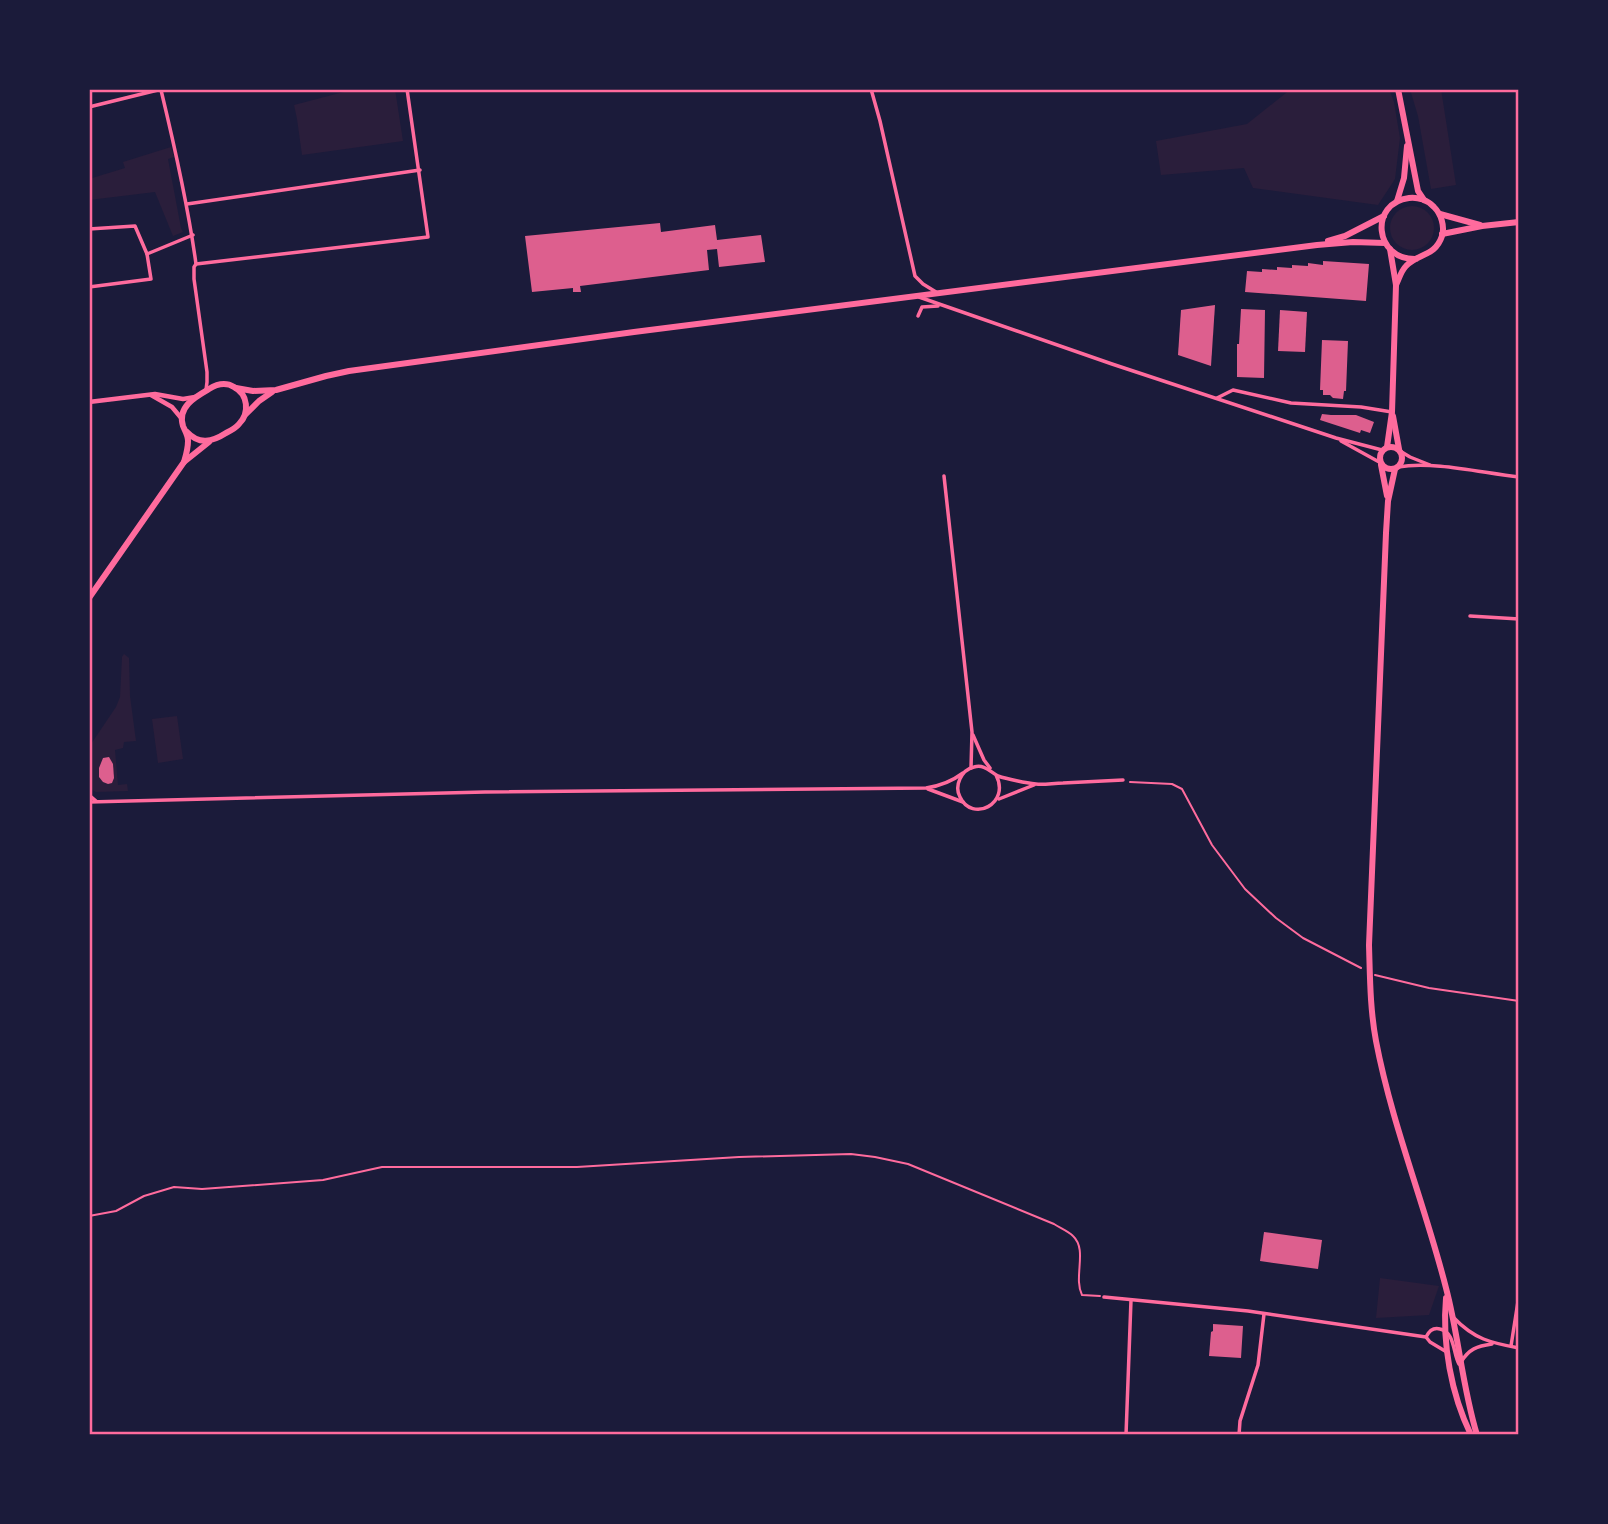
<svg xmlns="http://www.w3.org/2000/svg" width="1608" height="1524" viewBox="0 0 1608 1524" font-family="Overpass,sans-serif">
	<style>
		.green { fill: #2a1e3b }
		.building { fill: #dd5f8e }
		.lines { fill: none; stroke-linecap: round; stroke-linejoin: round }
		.path { stroke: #ff6b9d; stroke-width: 2 }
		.minor { stroke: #ff6b9d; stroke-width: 3.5 }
		.tertiary { stroke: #ff6b9d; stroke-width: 4.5 }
		.primary { stroke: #ff6b9d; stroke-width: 6 }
		.neatline { fill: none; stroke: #ff6b9d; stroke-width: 2.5 }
	</style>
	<rect width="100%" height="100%" fill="#1b1b3a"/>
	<g class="green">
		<path d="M355,89h40l8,52 -101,14 -5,-36 -3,-14z"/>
		<path d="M1291,89h98l5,13 6,36 -5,41 -17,26 -125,-17 -9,-20 -83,7 -5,-34 91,-17z"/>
		<path d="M1410,89h31l15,96 -25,4 -13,-73z"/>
		<path d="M171,147l3,10 -6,2 13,69 2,4 -10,4 -18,-44 -66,8v-21l36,-11 -2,-6z"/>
		<circle cx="1412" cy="228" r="22"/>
		<path d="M124,654l5,4 1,38 6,45 -12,1 -1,6 -8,2 3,35 9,-1 1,7 -32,1 -7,-4v-41l27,-40 4,-10 2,-40z"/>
		<path d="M177,716l6,43 -25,4 -6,-44z"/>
		<path d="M1380,1278l59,8 -10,29 -53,3z"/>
	</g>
	<g class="building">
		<path d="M660,223l1,9 54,-7 2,15 44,-5 4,27 -46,5 -2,-18 -10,1 2,20 -129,16 1,6h-8v-4l-41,4 -7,-56z"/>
		<path d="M1323,261l46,3 -3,37 -121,-9 2,-21 15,1v-3l15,1v-3l15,1v-3l16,1v-3l15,2z"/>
		<path d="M1215,305l-4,61 -33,-11 3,-45z"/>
		<path d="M1241,309l24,1 -1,68 -27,-1v-33h2z"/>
		<path d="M1280,310l27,2 -2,40 -27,-1z"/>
		<path d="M1322,340l26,1 -2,50h-2l-1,8 -10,-1 -3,-3h-7v-5h-3z"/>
		<path d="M1322,414l9,1h25l18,7 -4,11 -9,-3 -1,3 -40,-13z"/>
		<path d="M109,757l4,7 1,14 -2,5 -4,1 -5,-2 -4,-5v-9l4,-10z"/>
		<path d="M1264,1232l58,8 -4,29 -58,-8z"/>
		<path d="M1213,1324l30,2 -2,32 -32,-2 2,-24 2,-1z"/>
	</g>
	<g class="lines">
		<g class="path">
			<path d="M1130,782l42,2 10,5 30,56 33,44 31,29 27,20 58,30"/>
			<path d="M1375,975l54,13 90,13"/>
			<path d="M89,1216l27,-5 28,-15 30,-9 28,2 121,-9 59,-13h195l162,-10 112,-3 24,3 33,7 146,60c6,4 14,7 19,12 15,14 0,41 9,59l18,1"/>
		</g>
		<g class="minor">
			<path d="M871,89l9,32 35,155 8,8 13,8"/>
			<path d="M161,90c14,58 27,115 35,174l-2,3v12l13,93v10l-1,8"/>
			<path d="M89,107l73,-18"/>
			<path d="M187,204l233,-34"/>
			<path d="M89,229l46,-3 12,28 4,25 -62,8"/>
			<path d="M147,254l46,-19"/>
			<path d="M196,264l232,-27 -21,-148"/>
			<path d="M919,297l193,67 224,74 46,12"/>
			<path d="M918,316l4,-9 16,-1"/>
			<path d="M1217,398l16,-8 58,13 70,4 31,5"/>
			<path d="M1341,441l40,22"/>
			<path d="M1400,451l10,6 20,8"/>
			<path d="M1398,467c36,-6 84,6 121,10"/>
			<path d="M944,476l28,256 -1,36"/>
			<path d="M1470,616l49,3"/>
			<path d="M973,735l11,25 6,8"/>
			<path d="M996,775c15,29 -24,48 -36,22 -6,-11 1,-27 14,-30 11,-3 16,5 24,9 9,3 28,7 38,8 8,1 18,-1 27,-1 20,-1 40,-2 60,-3"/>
			<path d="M928,789l35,13"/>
			<path d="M89,795l7,6"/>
			<path d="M999,799l35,-14"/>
			<path d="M89,802l396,-10 441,-4c14,-2 25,-6 37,-15"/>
			<path d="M1104,1297l144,14 178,26 4,5 15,9"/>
			<path d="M1454,1318c20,21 37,25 65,30"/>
			<path d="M1426,1337c3,-6 7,-10 14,-8 15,3 13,25 19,35"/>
			<path d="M1511,1346l8,-51"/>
			<path d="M1461,1362c8,-13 16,-16 31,-18"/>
			<path d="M1126,1435l5,-135"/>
			<path d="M1239,1435l1,-14 18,-56 6,-51"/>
		</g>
		<g class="tertiary">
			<path d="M151,395l21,12 10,12"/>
			<path d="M89,402l66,-8 28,5 12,-2"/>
		</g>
		<g class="primary">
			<path d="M1398,89l20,102 6,9"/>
			<path d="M1397,201l7,-23 3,-32"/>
			<path d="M1440,214l40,11"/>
			<path d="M1442,234l40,-8 37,-4"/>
			<path d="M1328,241l17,-5 39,-20"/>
			<path d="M1396,285c3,-6 5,-14 10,-19 12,-13 29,-9 36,-30 3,-10 -1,-22 -8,-29 -6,-7 -16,-10 -25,-9 -40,5 -35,62 7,61"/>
			<path d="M236,388l17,3 23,-1 50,-14 23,-5 285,-39 683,-87 36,-3 32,1"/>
			<path d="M246,414l13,-13 13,-9"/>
			<path d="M1393,416l6,33"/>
			<circle cx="1391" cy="458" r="11"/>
			<path d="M1387,447l5,-35 4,-127 -6,-36"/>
			<path d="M184,462c2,-7 4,-13 4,-21 0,-6 -3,-10 -5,-15 -6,-19 12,-29 26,-37 8,-5 17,-7 25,-2 14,7 16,26 5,37 -3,4 -9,7 -13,9 -14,9 -27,12 -39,-1"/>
			<path d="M1381,465l6,31"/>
			<path d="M1395,469l-7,32 -2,32 -17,412c1,32 1,64 7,96 16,84 49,164 70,247 13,49 16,98 31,147"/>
			<path d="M89,598l95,-136 25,-20"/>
			<path d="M1446,1298c-4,45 5,96 25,137"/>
		</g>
	</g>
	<rect width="1608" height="1524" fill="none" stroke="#1b1b3a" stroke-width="182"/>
	<rect x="91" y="91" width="1426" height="1342" class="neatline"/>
</svg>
